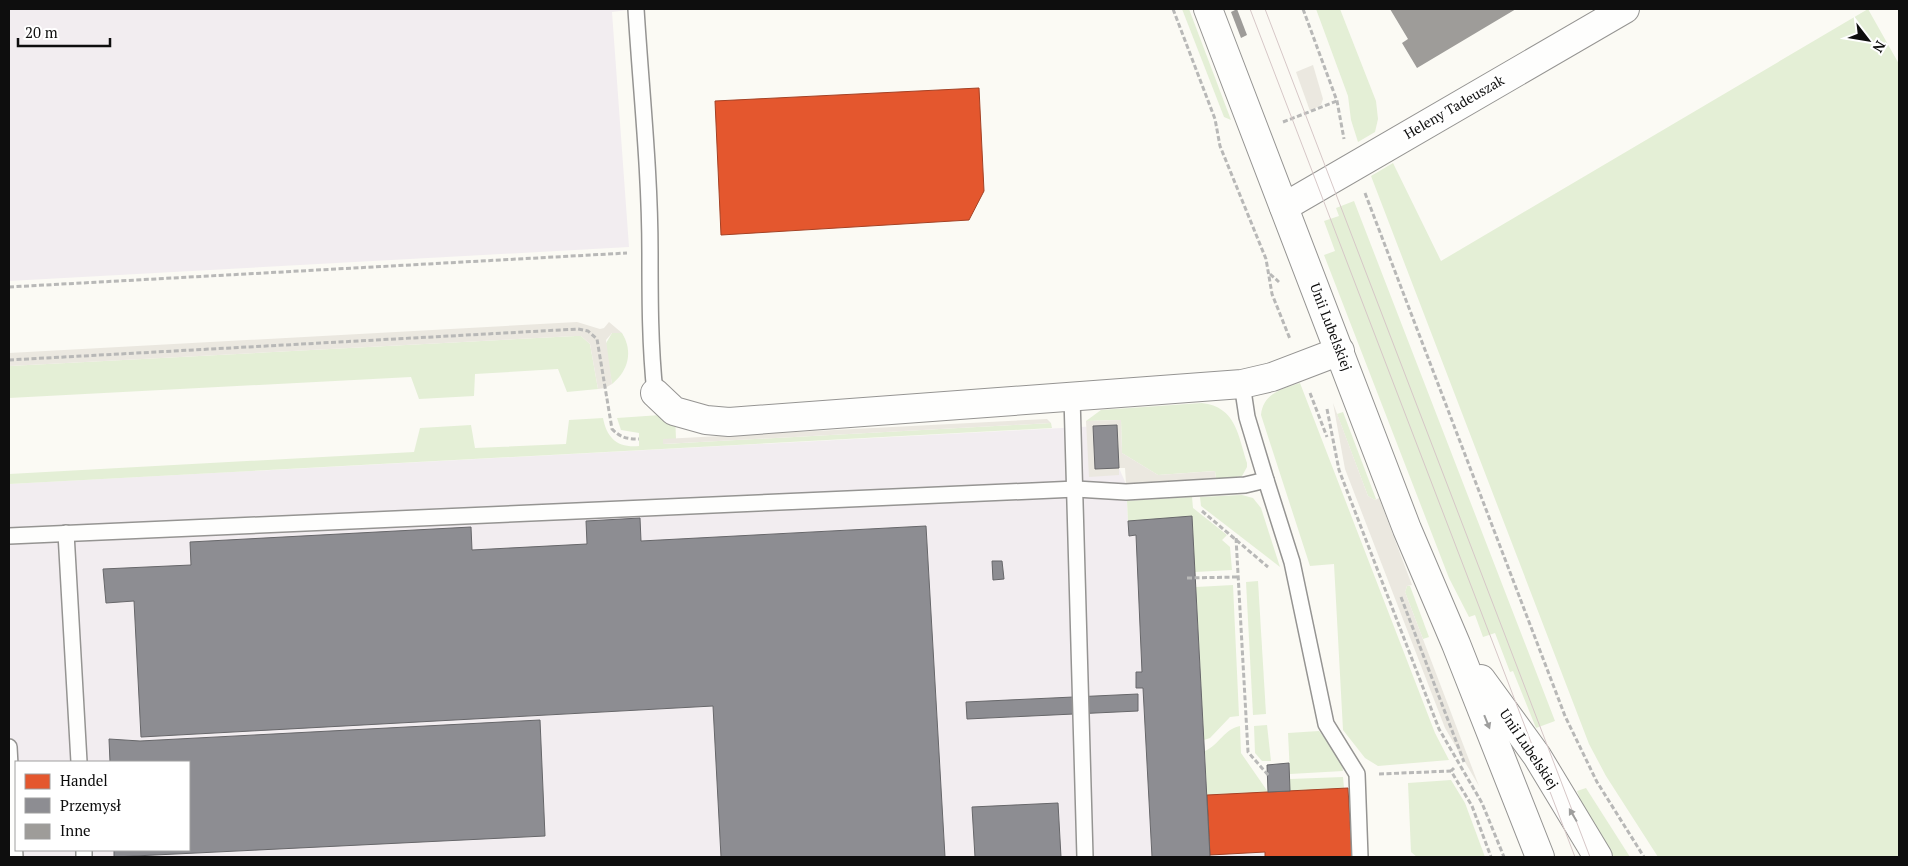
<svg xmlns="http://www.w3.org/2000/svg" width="1908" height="866" viewBox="0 0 1908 866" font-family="'PT Serif',serif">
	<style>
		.industrial { fill: #f2edf0; fill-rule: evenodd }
		.green { fill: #e4efd6 }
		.plaza { fill: #ebe8e0; fill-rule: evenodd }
		.shops { fill: #e4572e; stroke: #a44124 }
		.industry { fill: #8d8d92; stroke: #67676a }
		.building { fill: #9e9c99 }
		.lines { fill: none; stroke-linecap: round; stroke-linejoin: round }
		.lane-casing { stroke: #959492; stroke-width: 18 }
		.street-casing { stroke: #959492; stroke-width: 30 }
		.path { stroke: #b8b8b7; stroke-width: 3; stroke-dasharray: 5 2.5; stroke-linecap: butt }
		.lane { stroke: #fefefd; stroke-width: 15 }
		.street { stroke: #fefefd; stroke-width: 28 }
		.tram { stroke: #d6c7c7; stroke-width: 1 }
		.oneway { fill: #9e9e9d }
		.labels { text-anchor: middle; stroke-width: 5; stroke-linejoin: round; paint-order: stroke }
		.street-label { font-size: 14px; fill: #0e0e0e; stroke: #fff }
	</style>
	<rect width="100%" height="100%" fill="#fbfaf4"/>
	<g class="industrial">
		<path d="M9,9h627l-24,3 17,235 -620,34z"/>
		<path d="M1117,425l2,43 7,16 2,37 64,-5 15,279 141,-7 4,69h-1343v-373zM16,762h173v88h-173z"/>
	</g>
	<g class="green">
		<path d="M1182,9h7l42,111 -7,-3z"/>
		<path d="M1316,9h24l36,92 2,18 -3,13 -17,10 -7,-22 -3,-24z"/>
		<path d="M1868,9l31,55v793h-241l-52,-81 -17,-32 -218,-568 22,-13 48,98z"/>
		<path d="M1354,201l201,520 -19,7 -23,-57 -3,1 -15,-39 -12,4 -8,-22 -6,2 -20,-39 -125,-323 11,-4 -11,-30 15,-5 -3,-8z"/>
		<path d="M612,333h10c11,18 7,37 -10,51l-7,-39z"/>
		<path d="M575,336h6l9,8 8,45 -31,3 -9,-23 -83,5 -1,22 -55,3 -8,-22 -402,21v-32z"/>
		<path d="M1300,383l135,350 14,27 -71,6 -13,-8 -22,-28 -9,-166 -24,2 -49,-151c2,-22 21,-26 39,-32z"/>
		<path d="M1202,403c34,4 36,32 45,60v4l-5,9 -26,3 -1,-8 -57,4 -36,-22 -1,-33 -35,1 15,-11z"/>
		<path d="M1343,412l33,87 -1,1 -7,-4 -31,-82z"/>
		<path d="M675,414l1,25h-12v5l387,-21 1,5 -1043,56v-10l405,-22 6,-24 51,-3 4,23 91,-4 3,-24 34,-2c4,20 14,30 36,28v-13l-18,-3 -4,-12z"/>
		<path d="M1242,495l11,3 8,10 19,59 -79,-61 -1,-9z"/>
		<path d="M1192,497l1,11 34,27 -5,5 8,7 2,23 -37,2 -3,-56 -64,5 -1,-20z"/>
		<path d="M1258,581l8,133 -13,1 -7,-133z"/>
		<path d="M1233,585l6,131 -9,1 -20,21 -6,2 -8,-153z"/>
		<path d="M1407,586h3l19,51 -6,2 -18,-47z"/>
		<path d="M1267,725l4,36h-9l-7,-8 -1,-27z"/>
		<path d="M1240,726l1,27 27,39 -61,3 -2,-44c14,-6 19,-22 35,-25z"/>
		<path d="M1319,731l23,29 1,11 -53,3 -2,-41z"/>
		<path d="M1343,777l1,11 -54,3v-12z"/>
		<path d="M1451,780l14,23 20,54h-68l-6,-5 -3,-69z"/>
		<path d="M1586,788l44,69h-16l-30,-48 -7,-18z"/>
	</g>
	<g class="plaza">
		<path d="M1313,65l10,34 -2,6 -11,6 -14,-39z"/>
		<path d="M577,322l23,7 4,-1 5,-6 13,11h-10l-6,7 6,44 -7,4 -7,1 -8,-45 -9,-8h-6l-566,30v-13z"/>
		<path d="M1333,403l35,93 7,4 4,-2 33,87 -5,1 -2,6 74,194 -34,-58 -100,-259z"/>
		<path d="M1047,419l4,4 -388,21v-5z"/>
		<path d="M1121,420l1,33 36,22 57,-4 1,8 -90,5 -1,-16h-6v7l-30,2 -3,-56zM1117,425l2,43 -24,1 -2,-43z"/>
	</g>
	<g class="shops">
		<path d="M979,88l5,103 -15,29 -248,15 -6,-134z"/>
		<path d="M1348,788l4,69h-87v-5l-55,3 -3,-60z"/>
	</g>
	<g class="industry">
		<path d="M1117,425l2,43 -24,1 -2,-43z"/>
		<path d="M1192,516l18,341h-58l-9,-169h-7v-16h6l-6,-137 -7,1 -1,-15z"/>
		<path d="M640,518l1,23 285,-15 19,331h-224l-8,-151 -572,31 -7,-136 -28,2 -3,-34 88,-4 -1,-23 281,-15 1,23 115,-6 -1,-23z"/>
		<path d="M992,561h10l2,18 -11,1z"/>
		<path d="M1138,694v17l-171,8 -1,-17z"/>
		<path d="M540,720l5,116 -431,21v-7h75v-88h-79l-1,-23 31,2z"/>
		<path d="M1289,763l1,28 -22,1 -1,-27z"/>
		<path d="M1058,803l3,54h-86l-3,-50z"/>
	</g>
	<g class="building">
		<path d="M1237,9l10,26 -6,3 -10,-26z"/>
		<path d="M1390,9h126l-99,59 -15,-25 6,-4z"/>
	</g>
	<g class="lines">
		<g class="lane-casing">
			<g id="lane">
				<path d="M636,9c5,81 14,162 14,244 0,47 0,93 5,140"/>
				<path d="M1072,397l13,460"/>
				<path d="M1266,480l26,82 34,162 31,50 3,83"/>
				<path d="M66,533l13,229"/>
				<path d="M9,536l1067,-47 50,3 119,-7 21,-5 -19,-63 -5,-33"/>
				<path d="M9,747l6,110"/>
				<path d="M84,850v7"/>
			</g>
		</g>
		<g class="street-casing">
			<g id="street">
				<path d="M1208,9l199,520 49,115 84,213"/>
				<path d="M1284,207l341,-198"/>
				<path d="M655,393l19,18 32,9 23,2 513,-38 30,-7 68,-26"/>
				<path d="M1481,679l56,77 61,101"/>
			</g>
		</g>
		<g class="path">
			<path d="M1173,9l42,110 5,27 46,113 6,35 18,45"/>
			<path d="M1303,9l34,92 7,38"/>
			<path d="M1283,122l54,-21"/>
			<path d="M1365,193l200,523 32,66 47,75"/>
			<path d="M1270,274l9,8"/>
			<path d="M9,287l618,-34"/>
			<path d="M9,360l569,-31 10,2 9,8 15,90c9,9 15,10 27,10"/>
			<path d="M1310,393l17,44"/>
			<path d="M1327,409l12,61 100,259 43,74 22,54"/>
			<path d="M1202,511l66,56"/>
			<path d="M1236,538l12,214 21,24"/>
			<path d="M1187,578l51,-1"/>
			<path d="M1401,597l63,165"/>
			<path d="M1454,768l-3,3 21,35 19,51"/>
			<path d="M1379,774l72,-3"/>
		</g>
		<use href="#lane" class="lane"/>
		<use href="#street" class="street"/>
		<g class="tram">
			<path d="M1250,9l325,848"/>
			<path d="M1265,9l325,848"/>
		</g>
	</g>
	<defs><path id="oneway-solid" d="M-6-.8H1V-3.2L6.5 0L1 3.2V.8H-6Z" transform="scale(1.25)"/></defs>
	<g class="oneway">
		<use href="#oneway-solid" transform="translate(1487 722) rotate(68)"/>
		<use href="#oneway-solid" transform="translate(1573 815) rotate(-121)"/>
	</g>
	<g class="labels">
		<g class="street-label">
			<text transform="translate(1454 107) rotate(-30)" y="5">Heleny Tadeuszak</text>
			<text transform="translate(1331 327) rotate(69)" y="5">Unii Lubelskiej</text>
			<text transform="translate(1529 749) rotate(56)" y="5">Unii Lubelskiej</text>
		</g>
	</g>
	<rect width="1908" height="866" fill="none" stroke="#0e0e0e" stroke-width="20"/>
	<rect x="15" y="761" width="175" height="90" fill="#ffffff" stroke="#9f9f9f"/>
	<rect x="25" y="774" width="25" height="15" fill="#e4572e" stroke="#9f9f9f"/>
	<text x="60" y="786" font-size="15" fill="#0e0e0e">Handel</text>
	<rect x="25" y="798" width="25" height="15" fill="#8d8d92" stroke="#9f9f9f"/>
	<text x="60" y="811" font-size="15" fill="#0e0e0e">Przemysł</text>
	<rect x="25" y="824" width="25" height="15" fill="#9e9c99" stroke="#9f9f9f"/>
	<text x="60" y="836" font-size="15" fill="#0e0e0e">Inne</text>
	<g transform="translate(1868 40) rotate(121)" stroke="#ffffff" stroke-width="4" paint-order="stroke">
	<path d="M0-4L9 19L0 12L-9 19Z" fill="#0e0e0e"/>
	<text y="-8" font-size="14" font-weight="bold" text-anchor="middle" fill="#0e0e0e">N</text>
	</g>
	<path d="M18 38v8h92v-8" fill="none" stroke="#0e0e0e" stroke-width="2.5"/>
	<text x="25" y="38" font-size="15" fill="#0e0e0e" stroke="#ffffff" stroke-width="4" paint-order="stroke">20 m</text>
</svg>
